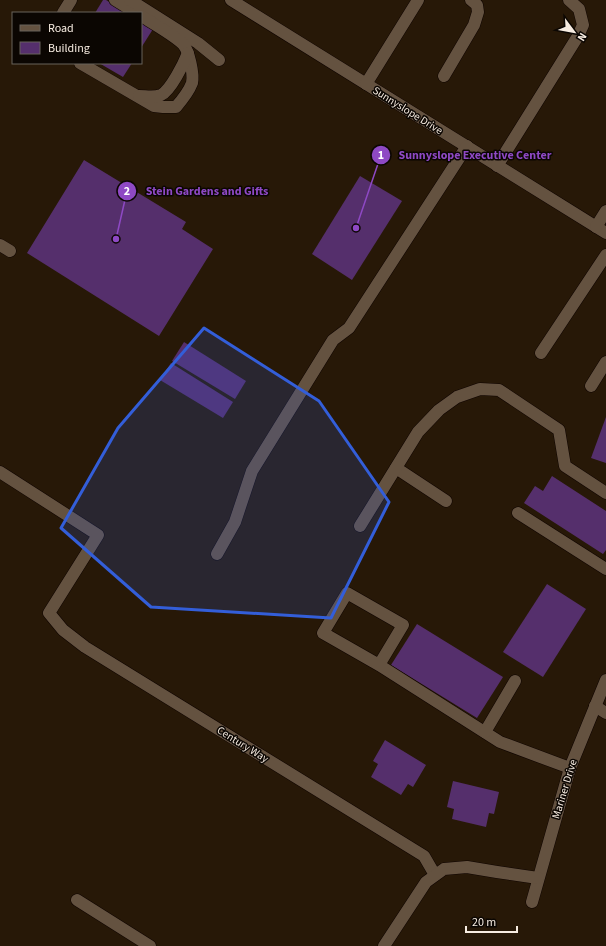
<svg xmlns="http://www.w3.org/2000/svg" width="606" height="946" viewBox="0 0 606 946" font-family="'Source Sans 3',sans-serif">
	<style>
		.building { fill: #552f6c }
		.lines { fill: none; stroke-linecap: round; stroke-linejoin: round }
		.minor-casing { stroke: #0f0400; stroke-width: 13 }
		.minor { stroke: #645240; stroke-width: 12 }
		.marked { fill: #335ed9; fill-opacity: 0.2; stroke: #335ed9; stroke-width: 3; stroke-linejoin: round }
		.labels { text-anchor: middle; stroke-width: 3; stroke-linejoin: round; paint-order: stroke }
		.street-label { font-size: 11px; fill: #f7ece1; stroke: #0b0602 }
		.leader { fill: none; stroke: #8e49c4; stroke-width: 1.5 }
		.callout-dot { fill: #8e49c4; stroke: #0b0602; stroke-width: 1.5 }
		.mark-label { font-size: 12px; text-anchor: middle; font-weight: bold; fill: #fff }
		.callout-label { font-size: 12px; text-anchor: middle; font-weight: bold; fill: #8e49c4; stroke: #0b0602; stroke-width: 3; stroke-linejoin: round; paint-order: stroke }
	</style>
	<rect width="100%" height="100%" fill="#271807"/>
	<g class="building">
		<path d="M103,0h3l21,13h-32z"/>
		<path d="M141,21l12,8 -12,19z"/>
		<path d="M99,63h33l-9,14z"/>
		<path d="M84,160l102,62 -4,7 31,20 -54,87 -132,-83z"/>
		<path d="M360,176l42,25 -50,79 -40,-26z"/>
		<path d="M184,342l62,39 -11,18 -63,-38z"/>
		<path d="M171,363l62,39 -10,16 -63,-38z"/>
		<path d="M606,417v46l-15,-5z"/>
		<path d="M552,476l54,35v39l-3,4 -79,-51 11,-17 8,5z"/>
		<path d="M547,584l39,25 -43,68 -40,-25z"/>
		<path d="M417,624l86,53 -26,41 -86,-53z"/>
		<path d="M385,740l41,25 -13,22 -5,-3 -7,11 -30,-18 7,-13 -5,-3z"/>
		<path d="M453,781l46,11 -5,22 -5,-1 -3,14 -34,-8 2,-10 -7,-2z"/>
	</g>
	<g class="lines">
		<g class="minor-casing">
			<g id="minor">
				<path d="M115,0l21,13"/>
				<path d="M130,0l68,43 21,17"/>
				<path d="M231,0l375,233"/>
				<path d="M63,13l8,-13"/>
				<path d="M80,63l74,43 9,1h13c6,-7 13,-16 16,-24 2,-9 -3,-32 -9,-39 -11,-10 -29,-20 -42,-28"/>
				<path d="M444,76l30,-51 4,-13 -1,-7 -6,-5"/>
				<path d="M366,84l52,-84"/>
				<path d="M139,96c7,0 15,2 22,-1 10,-5 23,-32 27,-42"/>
				<path d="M497,166l81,-130 5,-11 -4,-16 -10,-9"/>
				<path d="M596,227l10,-16"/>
				<path d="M0,245l10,6"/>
				<path d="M541,353l65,-98"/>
				<path d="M591,386l15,-24"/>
				<path d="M396,468l50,33"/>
				<path d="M0,472l98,63 -49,78 14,17 22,17 339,209 11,19"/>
				<path d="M518,513l88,56"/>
				<path d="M360,526l58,-94 21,-22 18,-13 23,-8 19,1 60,40 6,36 41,27"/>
				<path d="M217,554l18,-32 17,-51 81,-131 16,-12 118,-182"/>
				<path d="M379,665l24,-40 -56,-32 -24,40 56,32 121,77 70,26"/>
				<path d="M595,706l11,7"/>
				<path d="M485,732l30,-51"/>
				<path d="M77,900l73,46"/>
				<path d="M532,902l38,-134 36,-88"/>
				<path d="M384,946l42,-64 18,-13 23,-2 30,5 41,6"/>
			</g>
		</g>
		<use href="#minor" class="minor"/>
	</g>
	<path class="marked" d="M204,328l115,73 70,101 -58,116 -180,-11 -90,-79 57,-100z"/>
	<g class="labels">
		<g class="street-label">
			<text transform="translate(408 110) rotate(32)" y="4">Sunnyslope Drive</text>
			<text transform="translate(243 744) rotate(32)" y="4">Century Way</text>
			<text transform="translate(564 789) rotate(-73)" y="4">Mariner Drive</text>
		</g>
	</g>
	<path class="leader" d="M356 228L381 155M116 239L127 191"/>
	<g class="callout-dot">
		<circle cx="356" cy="228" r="4"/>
		<circle cx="116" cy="239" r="4"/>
		<circle cx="381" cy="155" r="10"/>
		<circle cx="127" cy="191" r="10"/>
	</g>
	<g class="mark-label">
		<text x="381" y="159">1</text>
		<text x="127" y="195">2</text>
	</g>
	<g class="callout-label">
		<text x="475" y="159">Sunnyslope Executive Center</text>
		<text x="207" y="195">Stein Gardens and Gifts</text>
	</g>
	<rect x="12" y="12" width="130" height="52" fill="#0b0602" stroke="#69625b"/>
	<rect x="20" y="25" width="20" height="6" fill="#645240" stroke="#69625b"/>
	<text x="48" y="32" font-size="12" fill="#f7ece1">Road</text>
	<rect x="20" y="42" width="20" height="12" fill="#552f6c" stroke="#69625b"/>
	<text x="48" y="52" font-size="12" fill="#f7ece1">Building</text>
	<g transform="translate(574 32) rotate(122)" stroke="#0b0602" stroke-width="3" paint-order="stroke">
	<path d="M0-3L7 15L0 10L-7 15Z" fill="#f7ece1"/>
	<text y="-6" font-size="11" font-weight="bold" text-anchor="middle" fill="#f7ece1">N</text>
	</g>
	<path d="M466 926v6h51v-6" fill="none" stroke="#f7ece1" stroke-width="2"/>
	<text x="472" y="926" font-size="12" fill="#f7ece1" stroke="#0b0602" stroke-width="3" paint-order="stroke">20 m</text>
</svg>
